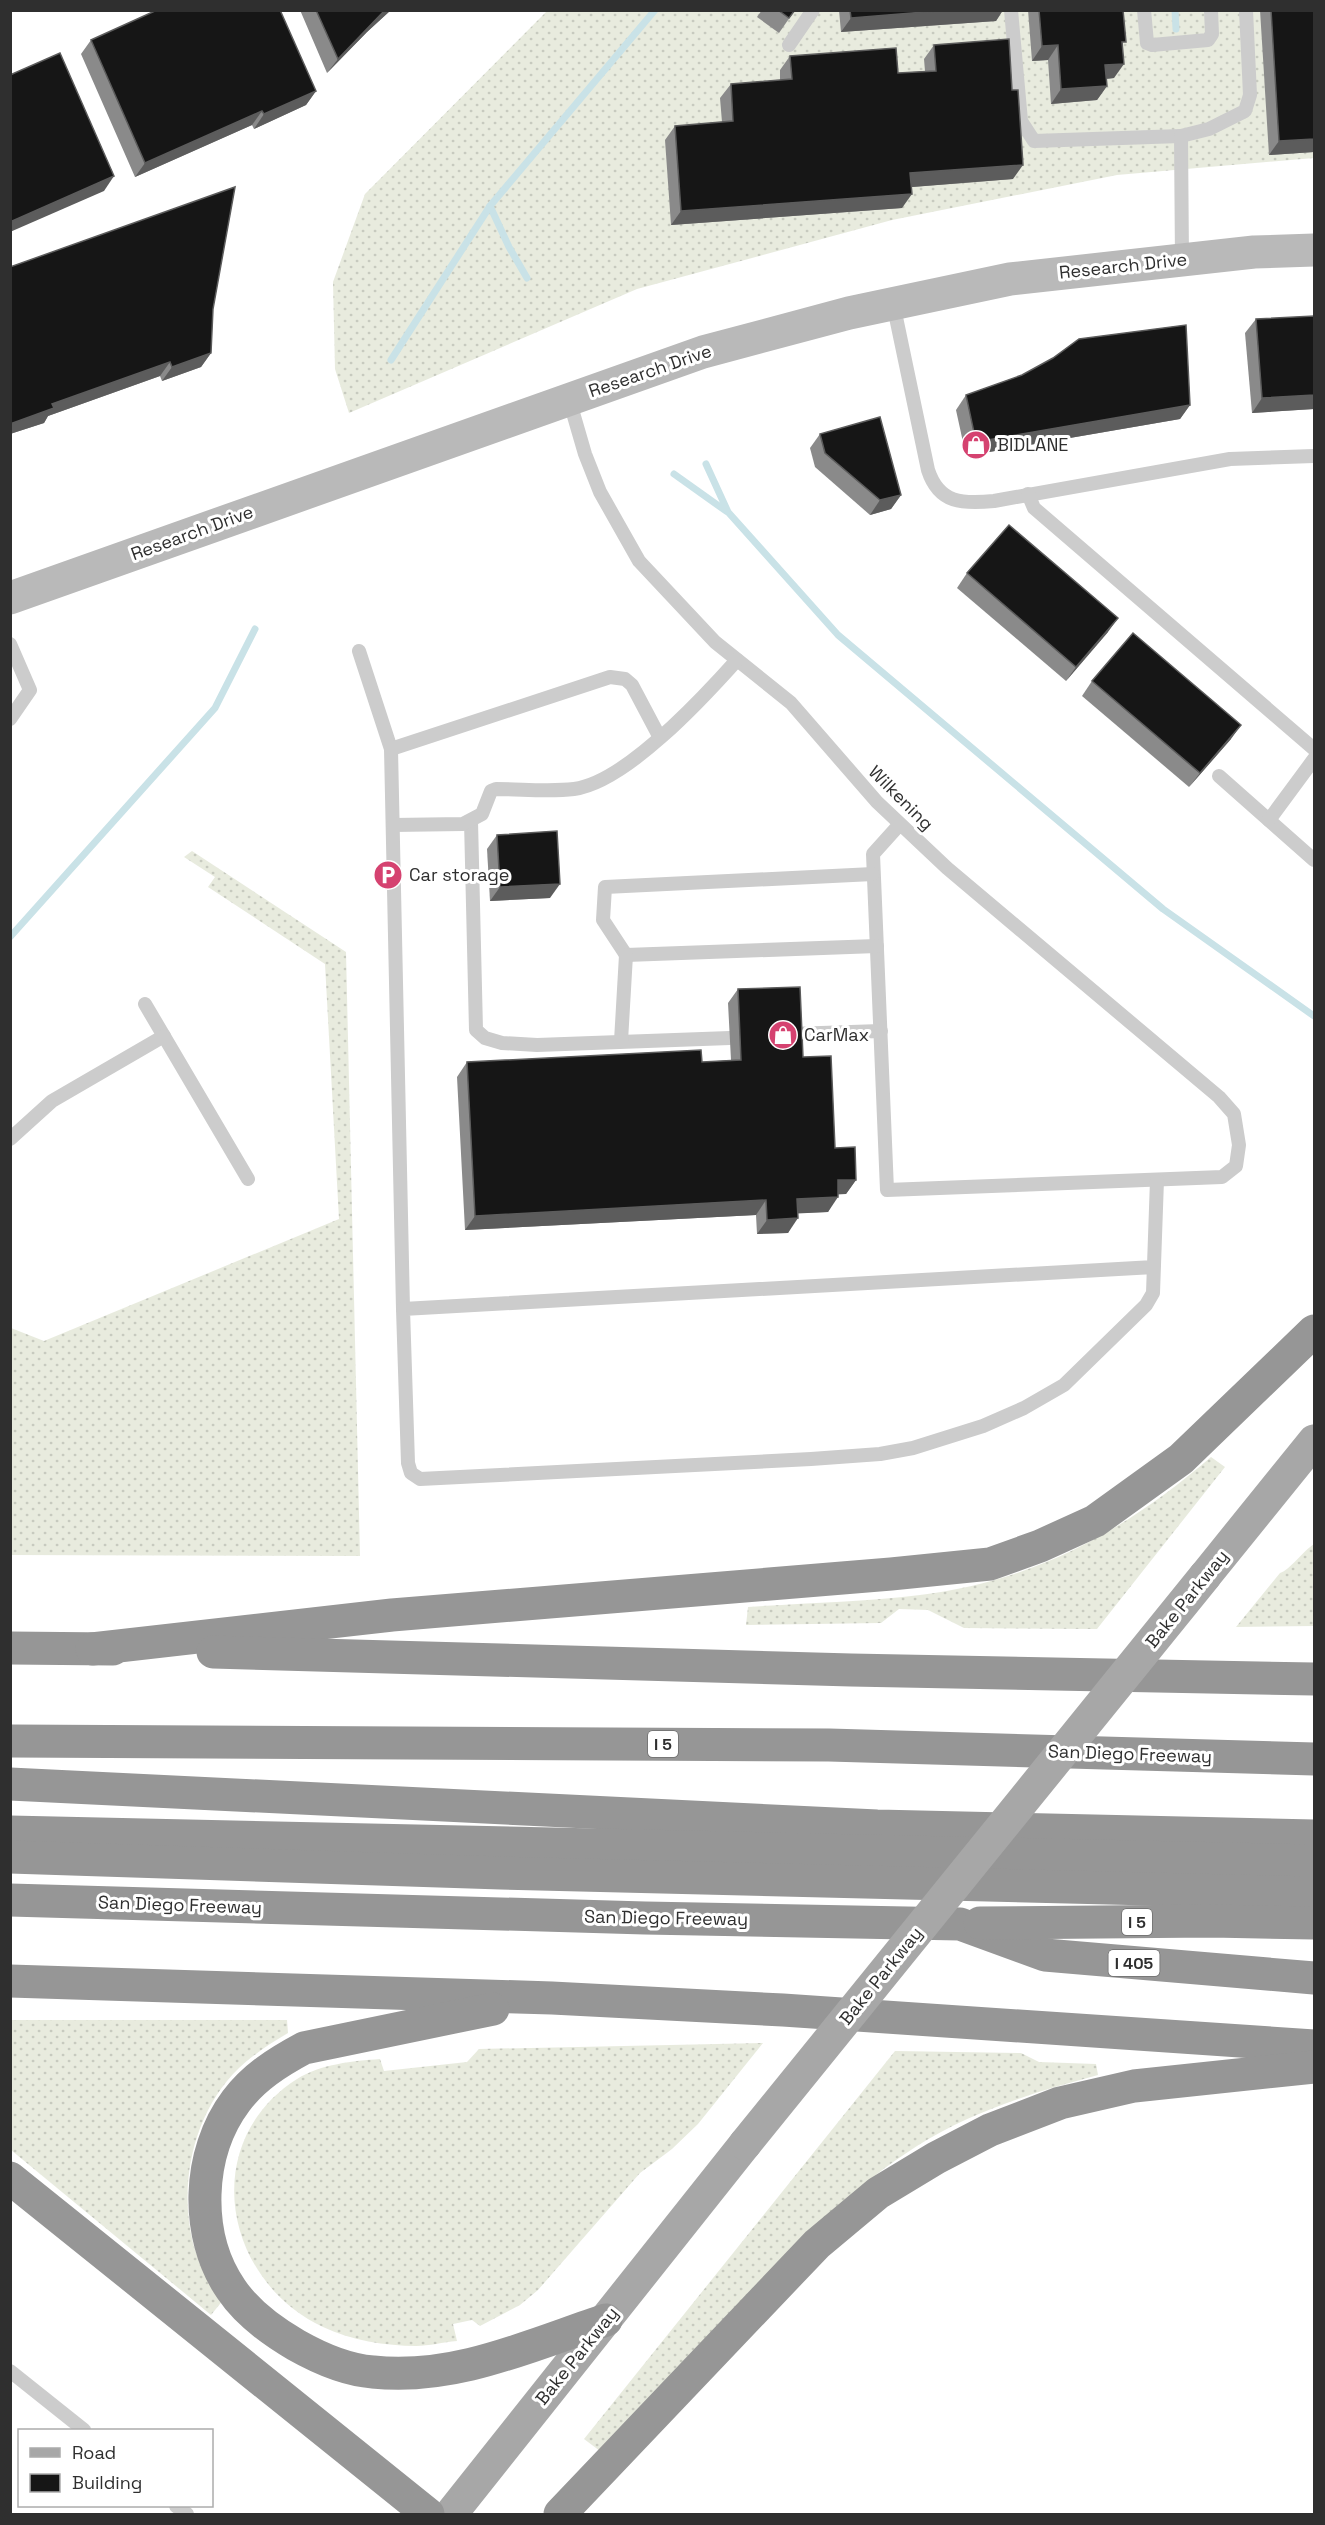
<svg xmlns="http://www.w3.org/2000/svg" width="1325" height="2525" viewBox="0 0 1325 2525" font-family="'Space Grotesk',sans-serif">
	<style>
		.grass { fill: url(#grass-dots) }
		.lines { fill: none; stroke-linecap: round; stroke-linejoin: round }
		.stream { stroke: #c9e2e7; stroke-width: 7 }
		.lane { stroke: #ccc; stroke-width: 14 }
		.secondary { stroke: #b9b9b9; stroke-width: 33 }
		.primary { stroke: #a7a7a7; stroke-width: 33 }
		.highway { stroke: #969696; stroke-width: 33 }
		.primary-bridge { stroke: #a7a7a7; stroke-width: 33 }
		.wall { fill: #8a8a8a }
		.shaded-wall { fill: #5c5c5c }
		.building { fill: #161616; stroke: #5c5c5c; stroke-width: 1.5 }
		.labels { text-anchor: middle; stroke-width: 6; stroke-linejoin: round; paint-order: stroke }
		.shield { fill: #fff; stroke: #6d6d6d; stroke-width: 1.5 }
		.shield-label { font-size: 16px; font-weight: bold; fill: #2f2f2f }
		.street-label { font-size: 18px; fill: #2f2f2f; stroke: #fff }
		.poi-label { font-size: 18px; fill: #2f2f2f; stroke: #fff; text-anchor: start }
	</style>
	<defs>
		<pattern id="grass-dots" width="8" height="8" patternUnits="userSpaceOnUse" patternTransform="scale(1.5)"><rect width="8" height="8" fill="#e8ebde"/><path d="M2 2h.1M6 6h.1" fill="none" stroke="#c7cabf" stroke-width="1.8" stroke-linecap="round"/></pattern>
	</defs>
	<rect width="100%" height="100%" fill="#fff"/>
	<g class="grass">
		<path d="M547,11h767v147l-197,17 -225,45 -255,69 -288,124 -14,-44 -2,-87 32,-88z"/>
		<path d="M192,851l154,101 14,604 -349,-1v-227l33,13 295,-122 -14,-255 -117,-77 7,-10 -31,-20z"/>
		<path d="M1211,1457l14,10 -128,162 -133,-1 -36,-18 -29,-1 -18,14 -135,2 2,-18c57,-4 115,-5 172,-12 115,-14 205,-64 291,-138z"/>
		<path d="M1314,1544v82l-78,1 44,-54c10,-3 23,-22 34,-29z"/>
		<path d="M10,2020h277l1,13c-17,10 -34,21 -49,35 -45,43 -61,115 -46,175 5,20 20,39 31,56l-13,16 -200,-165z"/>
		<path d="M763,2043l-65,81 -26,25 -32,24 -102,117 -18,15 -40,21 -8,-6 -19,4 4,17c-14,1 -28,5 -41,5 -30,0 -66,-6 -93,-19 -100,-47 -125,-185 -26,-248 24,-15 56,-18 83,-20l4,12 83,-9 12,-13z"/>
		<path d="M895,2051l126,2 18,9 57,2 2,11c-63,17 -126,36 -181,71 -69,44 -124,101 -179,160 -46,48 -92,96 -138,145l-16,-12z"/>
	</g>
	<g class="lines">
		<g class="stream">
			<path d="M1175,10l1,19"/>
			<path d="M490,206l19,41 18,31"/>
			<path d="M391,360l99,-154 165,-196"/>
			<path d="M706,464l22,48 110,123 325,274 151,107"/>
			<path d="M674,474l52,37"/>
			<path d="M10,937l205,-229 40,-79"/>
		</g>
		<g class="lane">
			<path d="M1011,10l10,111 13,20 147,-5"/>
			<path d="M1144,10l3,33 5,2 56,-5 4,-6 -1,-24"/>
			<path d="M789,45l24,-35"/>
			<path d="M1182,260l-1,-124 28,-7 36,-18 5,-16 -4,-85"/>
			<path d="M893,303l35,167c11,34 35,34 66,31l236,-42 84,-3"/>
			<path d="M569,399l16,55 15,38 39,69 76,81 76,61 86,99 70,66 272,229 15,17 5,31 -3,21 -14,11 -335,13 -14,-336 27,-30"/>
			<path d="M1028,494l6,14 280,241"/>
			<path d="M10,644l20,46 -20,29"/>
			<path d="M359,651l32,98 12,560"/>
			<path d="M391,749l219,-72 15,2 7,6 27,51"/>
			<path d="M1219,776l95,84"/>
			<path d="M1269,820l45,-61"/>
			<path d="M471,821l5,209 9,8 17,5 35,2 193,-7"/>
			<path d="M393,825l70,-1 19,-10 9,-23 5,-2c26,0 53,3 78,0 52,-7 129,-91 163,-129"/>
			<path d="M873,874l-268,13 -2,33 23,35 251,-9"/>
			<path d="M145,1004l103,175"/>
			<path d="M791,1034l90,-3"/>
			<path d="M621,1041l5,-86"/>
			<path d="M10,1139l42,-38 112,-65"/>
			<path d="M1154,1267l-751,42 5,154 3,10 9,6 391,-20 69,-5 33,-6 70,-22 41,-18 40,-23 82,-80 7,-12 4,-113"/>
			<path d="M10,2371l74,59"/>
			<path d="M176,2506l11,8"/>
		</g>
		<path class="secondary" d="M10,598l693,-246 146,-39 161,-34 244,-27 60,-2"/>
		<g class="primary">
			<path d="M1205,1576l109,-135"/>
			<path d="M451,2514l294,-370"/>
		</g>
		<g class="highway">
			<path d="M10,1648l103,1"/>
			<path d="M92,1649l300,-34 499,-41 99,-10 50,-18 55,-25 86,-62 133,-128"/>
			<path d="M213,1652l638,18 463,9"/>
			<path d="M10,1741l819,4 485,14"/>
			<path d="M10,1784l867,42 437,10"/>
			<path d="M10,1832l1304,29"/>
			<path d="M10,1857l491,16 813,20"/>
			<path d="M10,1900l635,18 315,6 85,31 269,23"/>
			<path d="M980,1923l232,-2 102,2"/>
			<path d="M10,1981l542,17 231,12 531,36"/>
			<path d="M493,2009l-189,39c-26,14 -50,29 -68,53 -39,52 -42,134 -5,188 16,24 41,42 65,56 23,13 51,25 77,27 81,9 158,-27 233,-52"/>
			<path d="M10,2178l418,336"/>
			<path d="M560,2514l257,-270 61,-51 58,-35 54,-28 70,-27 74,-17 180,-19"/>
		</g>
		<path class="primary-bridge" d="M745,2144l460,-568"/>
	</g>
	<g class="wall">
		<path d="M300,10h91l-24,22 -40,41z"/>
		<path d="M762,10h33l-16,23 -22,-16z"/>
		<path d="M839,10h164l-7,11 -155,11z"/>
		<path d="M1028,10h95v36l-9,32 -8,1 1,7 -10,14 -46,4 -3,-44 -16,1z"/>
		<path d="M1260,10h54v142l-45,3z"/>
		<path d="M91,40l225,51 -10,14 -52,24 -2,-4 -117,52 -54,-123z"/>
		<path d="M934,45l79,134 -102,8 -9,21 -231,17 -6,-85 10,-14 47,-4 -2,-24 11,-14 49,-4v-10l10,-14 108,17 27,-2 -1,-12z"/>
		<path d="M213,309l-2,44 -10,14 -39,14 -2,-5 -112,40 -4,7 -34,11z"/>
		<path d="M1256,319l58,90 -62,4 -7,-80z"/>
		<path d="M966,395l224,10 -10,14 -214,37 -10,-46z"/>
		<path d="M820,434l81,61 -10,14 -21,6 -55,-48 -5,-19z"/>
		<path d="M967,573l141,59 -42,49 -109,-93z"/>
		<path d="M1092,681l139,58 -42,48 -107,-91z"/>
		<path d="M497,835l53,63 -60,3 -3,-52z"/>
		<path d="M738,989l65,68 32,91 21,32 -10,14h-8l-10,18 -30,1 -10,20 -31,1 -1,-19 -291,15 -8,-153 10,-15h235l29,-2 -3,-57z"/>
	</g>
	<g class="shaded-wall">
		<path d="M385,10h6l-24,22 -40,41 11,-14z"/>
		<path d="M949,10h54l-7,11 -155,11 10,-14z"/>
		<path d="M1058,45l-10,15 -16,1 10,-15z"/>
		<path d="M1124,64l-10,14 -19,2 10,-15z"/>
		<path d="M1107,86l-10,14 -46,4 10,-15z"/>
		<path d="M316,91l-10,14 -52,24 10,-15z"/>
		<path d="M262,111l-10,14 -117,52 10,-14z"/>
		<path d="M1314,139v13l-45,3 10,-14z"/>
		<path d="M1023,165l-10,14 -113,9 10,-15z"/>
		<path d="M114,176l-10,15 -94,41v-10z"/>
		<path d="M912,194l-10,14 -231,17 10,-14z"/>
		<path d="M211,353l-10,14 -39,14 10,-14z"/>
		<path d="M170,362l-10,14 -112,40 -4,7 -34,11v-10l42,-20z"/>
		<path d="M1314,395v14l-62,4 10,-15z"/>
		<path d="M1190,405l-10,14 -214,37 10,-14z"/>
		<path d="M901,495l-10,14 -21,6 10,-15z"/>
		<path d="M1118,618l-10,14 -42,49 10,-14z"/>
		<path d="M1241,725l-10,14 -42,48 11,-14z"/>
		<path d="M560,884l-10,14 -60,3 10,-14z"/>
		<path d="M838,1180h18l-10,14 -19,1z"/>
		<path d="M838,1197l-10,15 -41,2 10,-15z"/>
		<path d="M766,1200l-10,15 -291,15 10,-14z"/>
		<path d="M798,1218l-10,15 -31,1 10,-14z"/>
	</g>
	<g class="building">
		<path d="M157,10h123l36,81 -52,23 -2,-3 -117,52 -54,-123z"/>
		<path d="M316,10h69l-47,49z"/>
		<path d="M778,10h17l-6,8z"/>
		<path d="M850,10h99l-98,8z"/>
		<path d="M1039,10h84l3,32h-4l2,22 -19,1 2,21 -46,3 -3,-44 -16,1z"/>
		<path d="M1271,10h43v129l-35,2z"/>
		<path d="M1009,39l3,51h6l5,75 -113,8 2,21 -231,17 -6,-85 58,-5 -2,-37 61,-5 -2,-23 106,-8 2,25 38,-2 -2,-26z"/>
		<path d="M60,53l54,123 -104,46v-147z"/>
		<path d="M235,187l-22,122 -2,44 -39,14 -2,-5 -118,42 2,4 -44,16v-157z"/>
		<path d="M1314,316v79l-52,3 -6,-79z"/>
		<path d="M1186,325l4,80 -214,37 -10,-47 56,-20 31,-17 26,-19z"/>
		<path d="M880,417l21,78 -21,5 -55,-47 -5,-19z"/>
		<path d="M1009,525l109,93 -42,49 -109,-94z"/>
		<path d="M1133,633l108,92 -41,48 -108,-92z"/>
		<path d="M557,831l3,53 -60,3 -3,-52z"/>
		<path d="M800,987l3,70 28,-1 4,92 20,-1 1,33h-18v17l-41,2 1,19 -31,2 -1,-20 -291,16 -8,-154 234,-12 1,12 39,-2 -3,-71z"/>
	</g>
	<defs>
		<g id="shop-disc" transform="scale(1.5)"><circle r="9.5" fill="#d54270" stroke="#fff"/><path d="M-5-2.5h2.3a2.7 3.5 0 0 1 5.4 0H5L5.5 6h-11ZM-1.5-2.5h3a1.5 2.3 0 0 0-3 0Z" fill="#fff"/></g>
		<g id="parking-disc" transform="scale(1.5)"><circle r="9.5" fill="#d54270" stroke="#fff"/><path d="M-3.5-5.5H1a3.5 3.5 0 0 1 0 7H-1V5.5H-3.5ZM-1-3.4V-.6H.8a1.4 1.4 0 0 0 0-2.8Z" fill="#fff"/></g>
	</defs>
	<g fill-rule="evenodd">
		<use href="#shop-disc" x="976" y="445"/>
		<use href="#parking-disc" x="388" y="875"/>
		<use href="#shop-disc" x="783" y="1035"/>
	</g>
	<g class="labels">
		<g class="shield">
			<rect x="648" y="1731" width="30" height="26" rx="4.5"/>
			<rect x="1122" y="1909" width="30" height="26" rx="4.5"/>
			<rect x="1108.5" y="1950" width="51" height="26" rx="4.5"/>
		</g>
		<g class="shield-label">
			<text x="663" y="1750">I 5</text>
			<text x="1137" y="1928">I 5</text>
			<text x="1134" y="1969">I 405</text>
		</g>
		<g class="street-label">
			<text transform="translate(1123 266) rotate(-6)" y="6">Research Drive</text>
			<text transform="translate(650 371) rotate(-19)" y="6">Research Drive</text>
			<text transform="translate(192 533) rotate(-20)" y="6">Research Drive</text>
			<text transform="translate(901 798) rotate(45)" y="6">Wilkening</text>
			<text transform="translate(1187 1599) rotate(-51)" y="6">Bake Parkway</text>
			<text transform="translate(1130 1754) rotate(2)" y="6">San Diego Freeway</text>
			<text transform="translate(180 1905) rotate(2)" y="6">San Diego Freeway</text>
			<text transform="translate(666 1918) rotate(1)" y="6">San Diego Freeway</text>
			<text transform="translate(881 1976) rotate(-51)" y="6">Bake Parkway</text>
			<text transform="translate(577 2356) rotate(-51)" y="6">Bake Parkway</text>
		</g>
		<g class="poi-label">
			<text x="997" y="451">BIDLANE</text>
			<text x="409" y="881">Car storage</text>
			<text x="804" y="1041">CarMax</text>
		</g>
	</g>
	<rect width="1325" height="2525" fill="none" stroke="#2f2f2f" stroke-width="24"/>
	<rect x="18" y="2429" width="195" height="78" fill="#ffffff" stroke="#acacac" stroke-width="1.5"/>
	<rect x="30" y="2448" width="30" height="9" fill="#a7a7a7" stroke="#acacac" stroke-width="1.5"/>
	<text x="72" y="2459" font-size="18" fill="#2f2f2f">Road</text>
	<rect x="30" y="2474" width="30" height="18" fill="#161616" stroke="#acacac" stroke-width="1.5"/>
	<text x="72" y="2489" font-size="18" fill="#2f2f2f">Building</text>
</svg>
